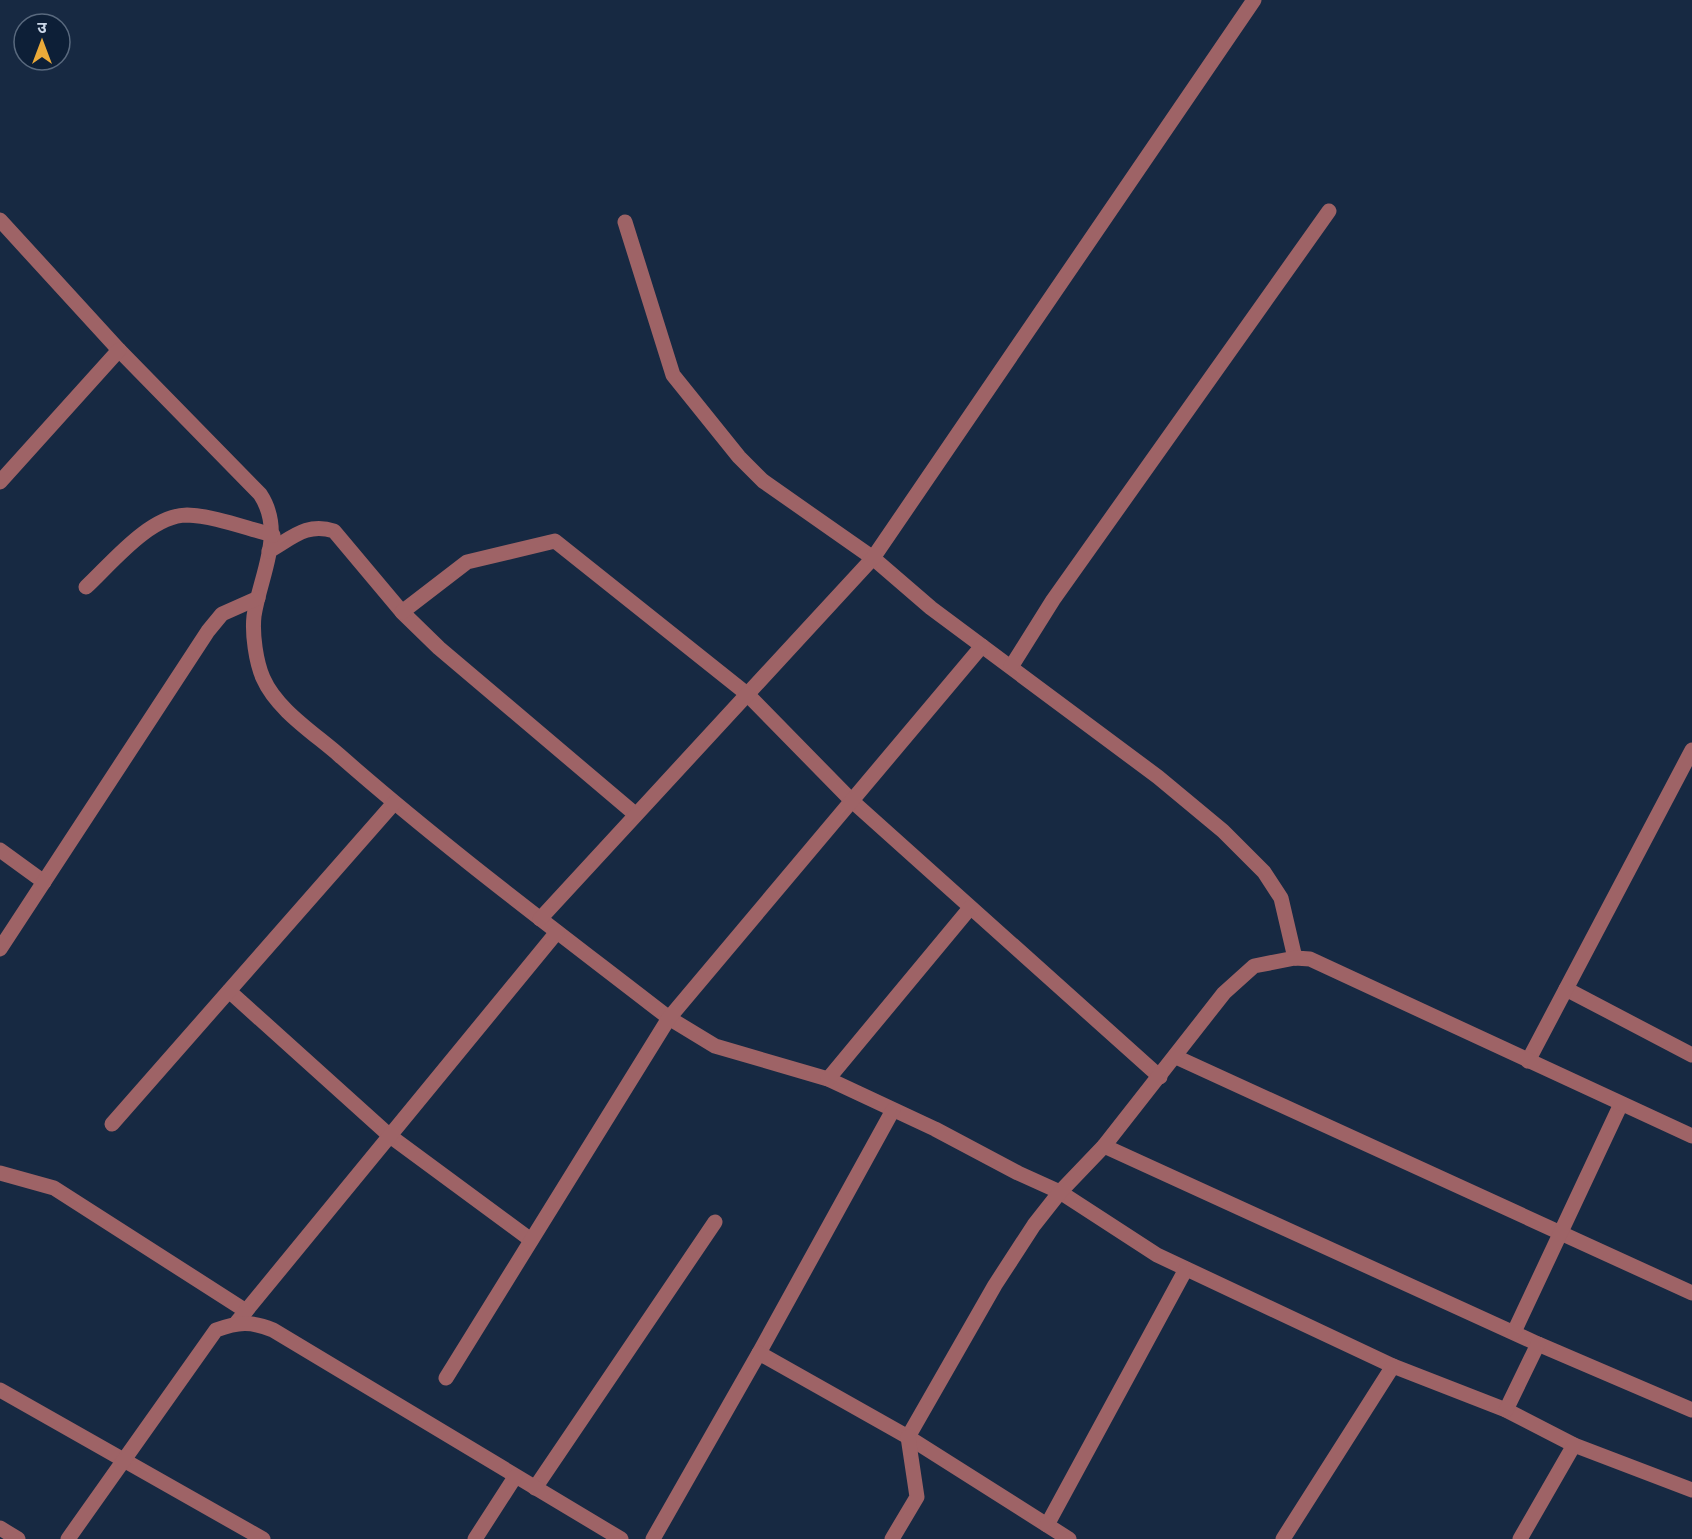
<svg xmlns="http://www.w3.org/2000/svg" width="1692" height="1539" viewBox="0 0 1692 1539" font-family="Figtree,'Noto Sans Devanagari',sans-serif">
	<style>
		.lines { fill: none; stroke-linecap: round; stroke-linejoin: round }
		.minor { stroke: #9e6366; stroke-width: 15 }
	</style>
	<rect width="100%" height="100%" fill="#172942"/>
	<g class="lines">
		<g class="minor">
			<path d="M0,220l119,130 141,144c26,39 0,81 -6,122 -2,18 2,46 9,62 14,32 51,55 76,77 106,93 219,177 330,263l46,28 113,33 107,50 83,44 42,19 97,63 236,111 113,44 68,35 118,45"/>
			<path d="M625,222l48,153 66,82 24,24 110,77 58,50 227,169 65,54 41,41 17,26 14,60"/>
			<path d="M0,482l119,-132"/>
			<path d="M269,551c23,-13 38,-29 65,-20l68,81 37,36 196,166"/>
			<path d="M86,587c25,-23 64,-72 101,-72 28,1 58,13 86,20"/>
			<path d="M402,612l65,-50 88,-21 192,153 104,106 309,277"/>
			<path d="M1011,667l42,-67 276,-389"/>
			<path d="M0,850l44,32"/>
			<path d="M540,919l333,-361 381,-558"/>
			<path d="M0,949l208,-318 14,-17 36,-16"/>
			<path d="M1566,989l126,66"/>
			<path d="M229,991l161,145 141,104"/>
			<path d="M1176,1057l516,236"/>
			<path d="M1528,1061l164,-311"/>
			<path d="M828,1079l142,-171"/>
			<path d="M112,1124l282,-321"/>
			<path d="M1104,1146l434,198 154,66"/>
			<path d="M0,1173l54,15 192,123"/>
			<path d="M237,1322l320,-390"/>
			<path d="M1514,1332l107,-228"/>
			<path d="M759,1353l134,-243"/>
			<path d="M446,1378l223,-360 313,-372"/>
			<path d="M0,1390l263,149"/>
			<path d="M1506,1410l32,-66"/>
			<path d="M908,1437l161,102"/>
			<path d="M535,1488l180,-266"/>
			<path d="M1047,1525l139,-256"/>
			<path d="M0,1528l18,11"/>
			<path d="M68,1539l148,-209c22,-8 35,-9 57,0l348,209"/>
			<path d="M475,1539l40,-62"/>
			<path d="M653,1539l106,-186 149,84 87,-152 39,-60 26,-33 44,-46 120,-153 30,-27 41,-8 15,1 382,177"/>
			<path d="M892,1539l25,-42 -9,-60"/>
			<path d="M1283,1539l110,-173"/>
			<path d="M1520,1539l54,-94"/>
		</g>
	</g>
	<g transform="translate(42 42)"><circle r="28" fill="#0d1f37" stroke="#59697e" stroke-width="1.5"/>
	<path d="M0-4.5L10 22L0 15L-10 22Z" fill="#ebaa39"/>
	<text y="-9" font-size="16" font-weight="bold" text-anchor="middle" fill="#cbd7e8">उ</text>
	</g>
</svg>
